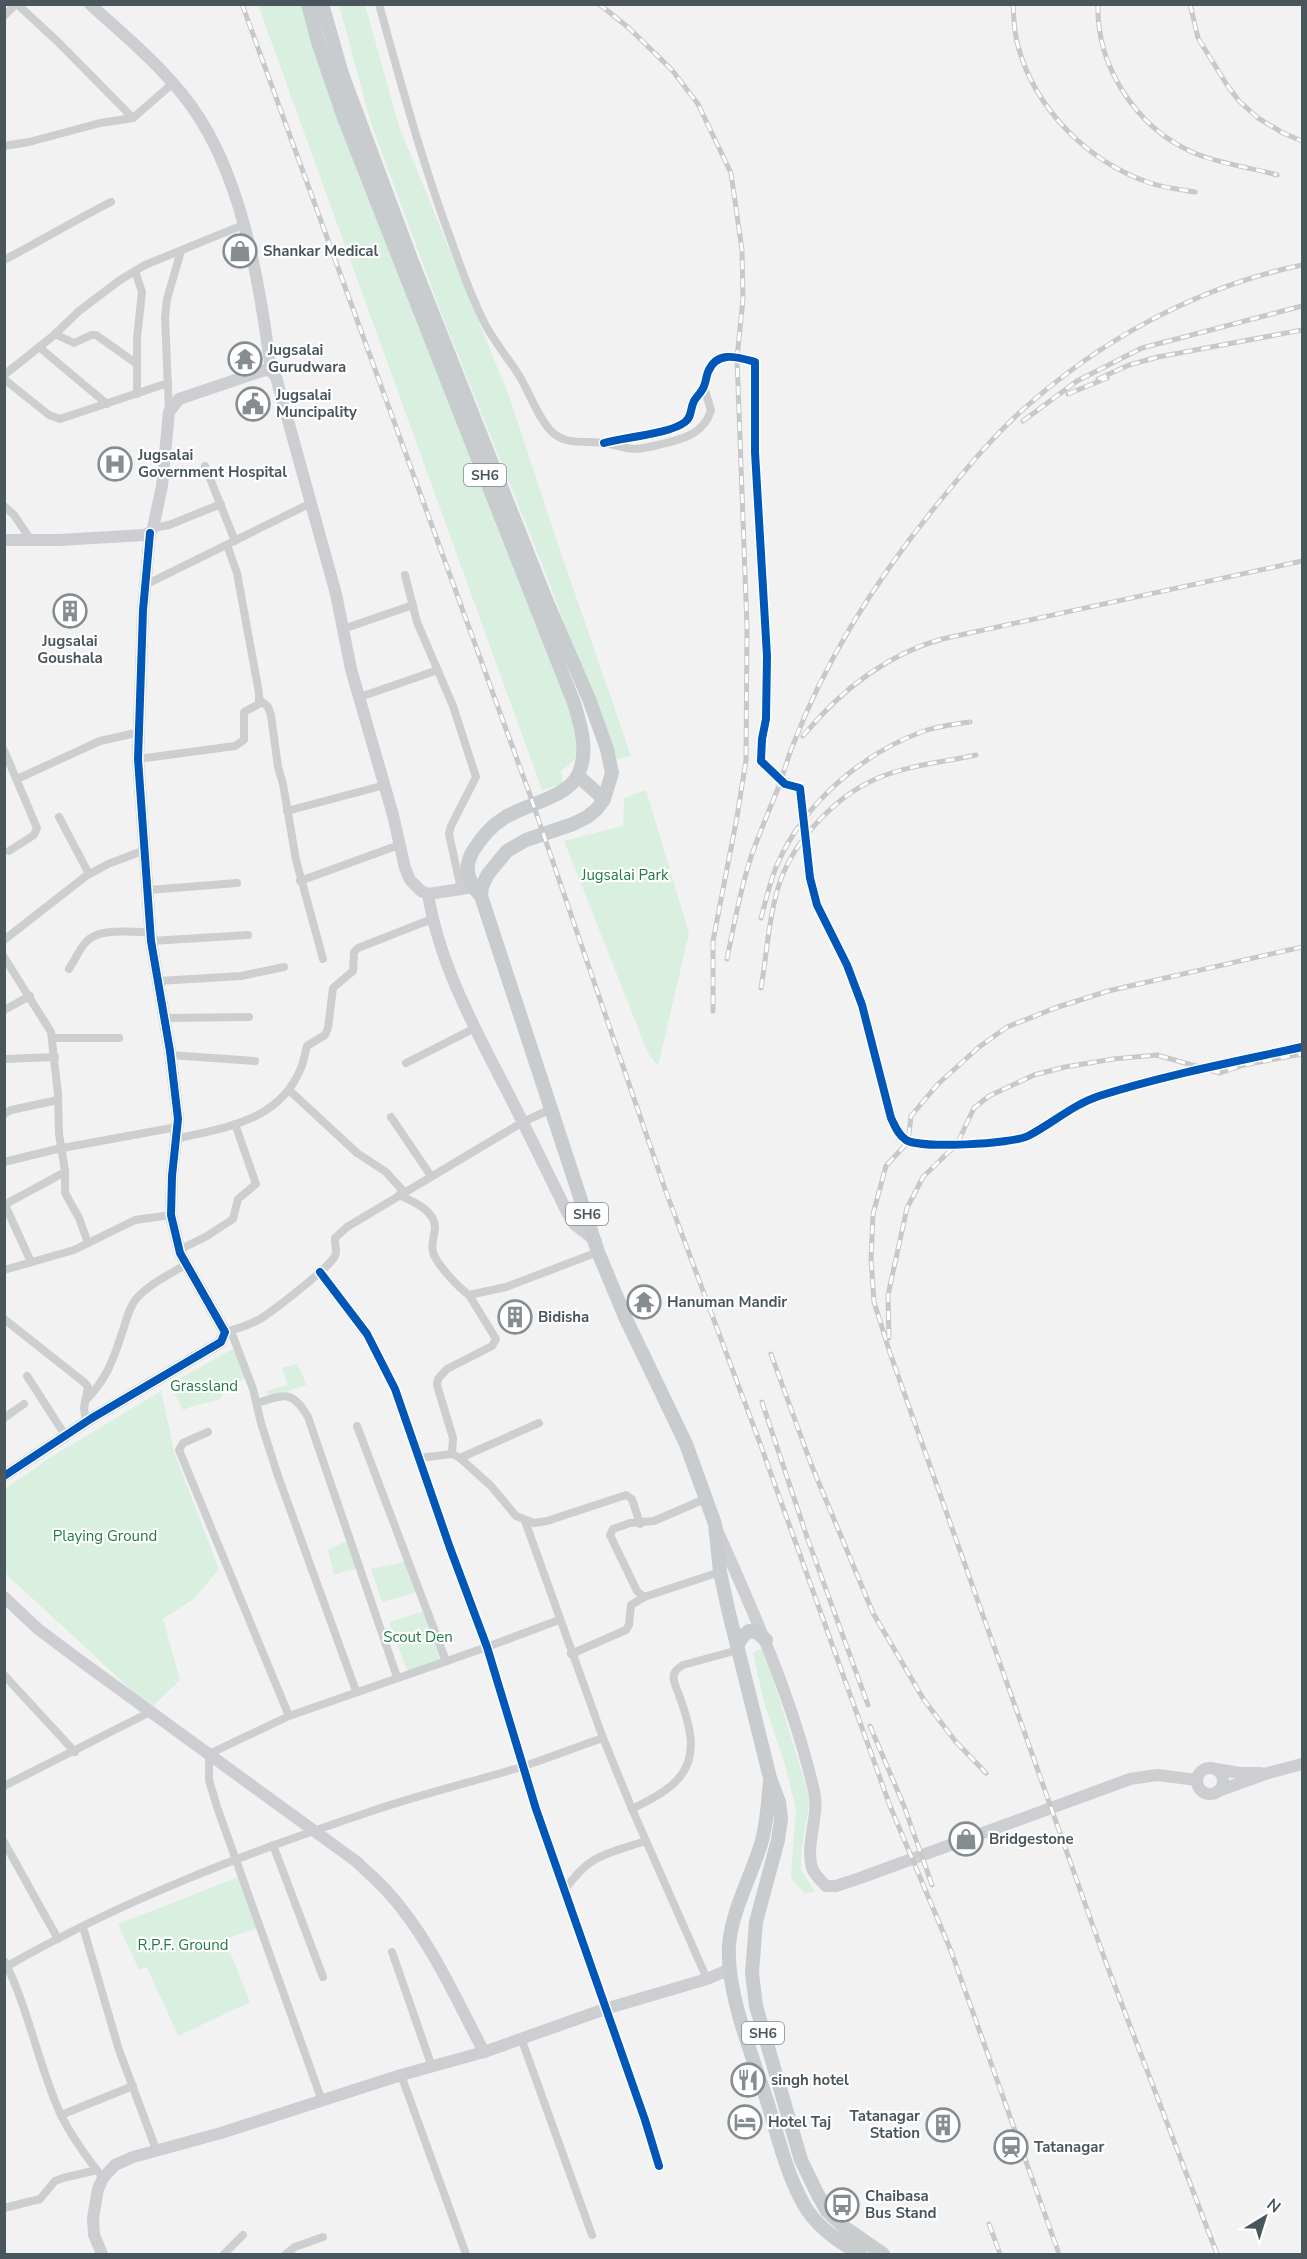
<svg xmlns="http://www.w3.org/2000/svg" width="1307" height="2259" viewBox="0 0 1307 2259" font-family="'Nunito Sans',sans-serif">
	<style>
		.green { fill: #d9efe0 }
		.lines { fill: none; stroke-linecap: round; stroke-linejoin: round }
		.street { stroke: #ccced0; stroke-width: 8 }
		.secondary { stroke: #ccced1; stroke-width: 12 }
		.primary { stroke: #c8ccce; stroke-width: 14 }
		.rail-casing { stroke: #c7c8ca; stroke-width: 5 }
		.rail { stroke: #fff; stroke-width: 3; stroke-dasharray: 9; stroke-linecap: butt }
		.cycleway-casing { stroke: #fff; stroke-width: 11 }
		.cycleway { stroke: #0057b8; stroke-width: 8 }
		.labels { text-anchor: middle; stroke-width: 4.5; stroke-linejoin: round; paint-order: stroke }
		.shield { fill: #fff; stroke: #80898e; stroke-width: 1.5 }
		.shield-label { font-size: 14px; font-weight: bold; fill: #4a565d }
		.poi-label { font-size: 15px; font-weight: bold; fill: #4a565d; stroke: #fff; text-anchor: start }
		.park-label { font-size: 15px; fill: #1f7b46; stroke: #fff }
	</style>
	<rect width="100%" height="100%" fill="#f3f2f2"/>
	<g class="green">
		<path d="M258,5h47l269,709 8,40 -21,17 2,13 -21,6z"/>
		<path d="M339,5h26l34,121 110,270 50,151 72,209 -16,3 -73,-195 -102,-254 -69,-187z"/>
		<path d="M646,790l43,143 -31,133 -10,-13 -84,-212 59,-15 1,-28z"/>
		<path d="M240,1345l12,32 -30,9v12c-15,6 -24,5 -39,12l-13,-26z"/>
		<path d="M297,1364l10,21 -38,12 -2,-6 21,-6 -6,-17z"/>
		<path d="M161,1391l14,64 44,114 -24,29 -32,21 17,61 -29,28 -146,-135 -1,-83 47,-33z"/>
		<path d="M352,1538l12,29 -19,4 -11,4 -6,-25z"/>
		<path d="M408,1561l9,31 -35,10 -11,-33z"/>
		<path d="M431,1609l20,55 -41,14 -21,-56z"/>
		<path d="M759,1649l6,4 45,146 -9,54v17l14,22 -10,1 -9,-8 -5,-9 5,-67 -11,-44 -21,-63 -11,-49z"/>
		<path d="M239,1877l19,51 -33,11 25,63 -72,34 -31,-69 -8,3 -21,-46z"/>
	</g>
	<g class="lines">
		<g class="street">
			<path d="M17,4l41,38 75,76"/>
			<path d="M379,4c22,80 43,158 72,236 10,28 20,57 34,84 10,19 24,35 35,53 10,17 18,41 32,55 15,14 34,8 52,11 19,3 25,9 45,4 25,-6 54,-9 62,-37l-7,-23"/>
			<path d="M4,16l12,-12"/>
			<path d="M4,146l25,-4 71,-19 33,-5 39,-34"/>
			<path d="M4,260c37,-19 71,-40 107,-58"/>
			<path d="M135,271l7,21 -5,46v56"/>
			<path d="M55,334l19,9 17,-8h5l41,29"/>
			<path d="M39,347l68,57"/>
			<path d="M4,375l49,-39 26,-25 41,-31 25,-15 98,-40"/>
			<path d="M4,379l45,36 11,4 108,-36"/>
			<path d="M169,412l-4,-95 2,-18 14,-48"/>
			<path d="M604,443c21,-6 66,-9 81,-21 7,-5 5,-13 9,-21 3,-5 8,-9 10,-15 2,-4 2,-9 4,-14 9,-22 29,-15 47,-10v90l12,204 -1,63 -4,20 -1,22 24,23 15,4 10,90 7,27 30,60 15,40 29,113c4,8 7,17 15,22 14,9 106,4 122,-4 24,-12 44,-31 71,-40 66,-21 135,-34 203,-49"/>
			<path d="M205,466l30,75"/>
			<path d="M4,506l10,9 17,25"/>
			<path d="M153,528l16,-3 52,-21"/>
			<path d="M405,575l12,47 36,84 23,71 -25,49 -2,8 12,55"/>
			<path d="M145,585l166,-82"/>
			<path d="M343,629l70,-24"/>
			<path d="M360,697l78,-27"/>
			<path d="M260,700l8,7 3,8 7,52 5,17 13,76 27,99"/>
			<path d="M4,750l33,78 -3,7 -25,16"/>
			<path d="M138,759l97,-13 9,-6v-28l15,-8v-11l-22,-120 -10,-28"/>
			<path d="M17,779l83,-38 40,-9"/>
			<path d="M287,811l98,-26"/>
			<path d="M59,817l30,57"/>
			<path d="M300,881l99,-36"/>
			<path d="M148,890l89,-7"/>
			<path d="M4,940l82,-64 22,-12 37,-14"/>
			<path d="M151,941l97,-6"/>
			<path d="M4,957l47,75 7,62 1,40 6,37v22l14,25 9,25"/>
			<path d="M69,969c6,-9 10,-20 18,-28 14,-14 45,-8 64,-9"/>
			<path d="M158,981l83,-5 43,-9"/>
			<path d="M4,1010l26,-14"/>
			<path d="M164,1018l85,-1"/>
			<path d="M53,1038h66"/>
			<path d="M170,1055l85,6"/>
			<path d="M4,1059l51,-2"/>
			<path d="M406,1063l69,-35"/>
			<path d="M289,1090l68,63 29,19 18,20"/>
			<path d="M4,1114l7,-4 47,-10"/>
			<path d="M391,1117l40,59"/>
			<path d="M176,1139c49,-12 103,-17 125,-71 3,-7 4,-15 6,-22l18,-11 3,-7 5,-40 20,-17 1,-19 4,-4 74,-29"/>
			<path d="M4,1162l53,-13 120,-22"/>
			<path d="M399,1195c14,7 37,15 36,34 -1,8 -4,15 -2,23 3,12 26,36 36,43l37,-8 92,-35"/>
			<path d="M4,1205l61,-33"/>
			<path d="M5,1205l26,57"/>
			<path d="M179,1250l28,-14 26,-17 5,-20 18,-15 -21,-60"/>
			<path d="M4,1270l70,-20 61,-30 36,-5"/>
			<path d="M320,1272l47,62 28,55 55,159 37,99 49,162 109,311 14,46"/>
			<path d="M4,1319l81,64 3,4 -4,21 2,14"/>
			<path d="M231,1331l22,58 8,34 17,53 78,215"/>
			<path d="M225,1332c13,-3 24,-7 35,-13 13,-8 70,-52 75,-63 3,-7 -1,-11 0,-18l12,-11 176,-105 28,-13"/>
			<path d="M27,1376l38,59"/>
			<path d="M85,1401c21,-21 28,-40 37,-68 4,-11 6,-24 14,-34 13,-15 33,-24 49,-34"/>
			<path d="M257,1403c27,-8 35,-14 51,14l89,260"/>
			<path d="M4,1418l20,-14"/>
			<path d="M357,1426l89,235"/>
			<path d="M208,1432l-25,11 -4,7 110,266"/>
			<path d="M452,1454l1,-16 -16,-53 1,-6 9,-10 45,-23 4,-7 -27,-44"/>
			<path d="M419,1458l33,-4 8,4 31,28 25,30 18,7 13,-2 79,-26 6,4 8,25"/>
			<path d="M460,1458l79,-35"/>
			<path d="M705,1499l-51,22 -24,2 -17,6 -3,6 27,56 7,6 76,-25"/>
			<path d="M525,1521l78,217 29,71 75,170"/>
			<path d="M571,1654l55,-24 3,-5 2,-20 13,-8"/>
			<path d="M4,1675l71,77"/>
			<path d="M4,1786l148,-75"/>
			<path d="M632,1809c15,-8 35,-17 46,-30 23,-25 10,-59 0,-87 -2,-5 -6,-12 -4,-18 1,-4 6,-7 9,-9l55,-15"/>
			<path d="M4,1842l54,97"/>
			<path d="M273,1845l50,132"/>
			<path d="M564,1891c25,-37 42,-37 82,-50"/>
			<path d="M83,1927l36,123 38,102"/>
			<path d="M392,1952l40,115"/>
			<path d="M5,1962c24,48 33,102 55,151 11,23 27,45 43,65"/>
			<path d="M4,1968c116,-67 242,-115 368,-157 50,-17 100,-29 149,-44 28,-9 55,-20 82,-29"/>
			<path d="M521,2038l71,197"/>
			<path d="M401,2075l65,179"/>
			<path d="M322,2101l-105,-294 -8,-27v-26l80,-38 198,-69 72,-27"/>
			<path d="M61,2115l72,-29"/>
			<path d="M4,2208l36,-9 15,-18 8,-3 34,-8"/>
			<path d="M224,2254l19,-19"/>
			<path d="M286,2254l9,-7 28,-10"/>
		</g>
		<g class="secondary">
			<path d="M90,4c38,35 82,70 110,115 44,69 61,172 71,252"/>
			<path d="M4,540h55l85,-5 6,-2 3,-5 9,-42 7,-74 10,-13 86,-29 6,1 5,6 60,217 15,75 42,146 12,53 5,12 11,11 7,3 53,-8"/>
			<path d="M428,894c11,69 46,133 78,195 21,41 41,82 61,123l7,12 22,17"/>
			<path d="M4,1476l88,-58 129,-76 4,-10 -45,-79 -9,-38 1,-39 6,-57 -8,-68 -19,-110 -13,-182 5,-149 7,-77"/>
			<path d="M717,1530c38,85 76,170 97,261 6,24 -9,52 -2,77 2,6 9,13 14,18h10l24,-8 270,-99 27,-4 40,5"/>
			<path d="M4,1597l34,32 40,30 279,203c10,10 21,19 30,29 42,46 68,106 97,161"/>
			<circle cx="1210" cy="1781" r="13"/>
			<path d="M1216,1769l24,4h21"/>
			<path d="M1218,1791l50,-18 34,-9"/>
			<path d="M102,2254l-8,-19 -1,-17 5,-29 5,-11 12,-13 18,-8 88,-24 180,-58 83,-23 121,-43 102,-30 23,-10"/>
		</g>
		<g class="primary">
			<path d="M308,4l10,38 26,76 230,585c7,23 15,49 4,72 -11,23 -53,29 -74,43 -13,8 -23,20 -31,33 -10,17 -5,32 8,45"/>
			<path d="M322,4l20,70 69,185 136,343 42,97 18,50 5,24 -8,26 -7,10 -10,8 -14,7 -47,16 -19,11 -19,23 -6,12 -1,10 117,356 28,67 60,125 29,80 5,48 8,37 42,169 9,24 2,17 -3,21 -22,82 -4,51 4,33 45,154 16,33 10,18 17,16 39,27"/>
			<path d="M578,776l26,23"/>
			<path d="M737,1645l6,-9 6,-5 7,1 10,8"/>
			<path d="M770,1781c-2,21 -3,43 -9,63 -10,33 -29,66 -32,101 -3,48 24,112 39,159 10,33 18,68 35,99 12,23 35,38 57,51"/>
		</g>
		<g class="rail-casing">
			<g id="rail">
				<path d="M242,4l288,791 135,394 96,257 129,360 61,145 108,303"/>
				<path d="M599,4l30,24 43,42 26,34 33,69 11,77 1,49 -6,59 10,269 -1,133 -9,57 -24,124v70"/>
				<path d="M1013,4c1,14 1,29 5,42 17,63 70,116 132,137 14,5 30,6 45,9"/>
				<path d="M1098,4c-2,62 38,123 94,148 27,12 57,15 85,23"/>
				<path d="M1190,4l8,34 29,47 12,16 19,17 25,15 19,8"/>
				<path d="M1098,379l31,-14 29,-8 144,-27"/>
				<path d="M1068,394l39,-16"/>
				<path d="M1023,421l54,-40 65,-33 160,-42"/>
				<path d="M803,736c37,-45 82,-81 139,-97l360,-78"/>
				<path d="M761,918c5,-18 9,-37 16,-53 27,-62 84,-111 147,-134 15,-5 31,-7 46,-9"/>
				<path d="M727,959c7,-34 13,-69 24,-102 9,-26 20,-51 30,-76 4,-12 7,-25 12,-36 35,-92 89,-174 151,-249 23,-28 47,-57 74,-82 80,-73 178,-127 284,-149"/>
				<path d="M761,988c6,-33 7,-68 17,-100 13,-45 57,-92 100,-110 31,-13 66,-16 98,-23"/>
				<path d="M889,1338l-1,-43 19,-87 16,-31 34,-33 17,-36 15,-12 45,-21 31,-8 48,-8 44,-4 63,18 24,-8 58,-11"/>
				<path d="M771,1354l40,110 62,149 51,87 32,42 30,31"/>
				<path d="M762,1402l45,135 61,168"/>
				<path d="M870,1726l34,80 28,79"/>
				<path d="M989,2224l11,30"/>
				<path d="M1217,2254l-112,-294 -215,-607 -16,-51 -3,-43 2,-45 13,-48 22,-24 3,-26 27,-32 41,-37 28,-20 48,-19 53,-17 194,-44"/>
			</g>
		</g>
		<use href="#rail" class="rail"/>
		<g class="cycleway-casing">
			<g id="cycleway">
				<path d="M604,443c21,-6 66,-9 81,-21 7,-5 5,-13 9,-21 3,-5 8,-9 10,-15 2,-4 2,-9 4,-14 9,-22 29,-15 47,-10v90l12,204 -1,63 -4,20 -1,22 24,23 15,4 10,90 7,27 30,60 15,40 29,113c4,8 7,17 15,22 14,9 106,4 122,-4 24,-12 44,-31 71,-40 66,-21 135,-34 203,-49"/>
				<path d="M320,1272l47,62 28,55 55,159 37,99 49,162 109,311 14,46"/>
				<path d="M4,1476l88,-58 129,-76 4,-10 -45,-79 -9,-38 1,-39 6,-57 -8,-68 -19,-110 -13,-182 5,-149 7,-77"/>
			</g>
		</g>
		<use href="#cycleway" class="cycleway"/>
	</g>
	<defs>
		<g id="shop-ring" transform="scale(1.725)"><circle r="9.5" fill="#fff" stroke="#858d91" stroke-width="1.5"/><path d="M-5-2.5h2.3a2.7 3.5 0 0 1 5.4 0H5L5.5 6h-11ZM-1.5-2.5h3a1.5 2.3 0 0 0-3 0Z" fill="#858d91"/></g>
		<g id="temple-ring" transform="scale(1.725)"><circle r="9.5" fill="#fff" stroke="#858d91" stroke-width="1.5"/><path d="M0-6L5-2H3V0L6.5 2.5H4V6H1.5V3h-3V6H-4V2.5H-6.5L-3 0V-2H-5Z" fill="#858d91"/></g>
		<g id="civic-ring" transform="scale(1.725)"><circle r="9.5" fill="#fff" stroke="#858d91" stroke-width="1.5"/><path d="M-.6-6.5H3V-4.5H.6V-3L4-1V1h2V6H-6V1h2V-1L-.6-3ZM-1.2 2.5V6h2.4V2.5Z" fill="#858d91"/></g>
		<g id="hospital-ring" transform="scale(1.725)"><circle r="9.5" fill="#fff" stroke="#858d91" stroke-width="1.5"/><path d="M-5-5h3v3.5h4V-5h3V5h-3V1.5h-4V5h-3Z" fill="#858d91"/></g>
		<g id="building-ring" transform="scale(1.725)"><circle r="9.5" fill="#fff" stroke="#858d91" stroke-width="1.5"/><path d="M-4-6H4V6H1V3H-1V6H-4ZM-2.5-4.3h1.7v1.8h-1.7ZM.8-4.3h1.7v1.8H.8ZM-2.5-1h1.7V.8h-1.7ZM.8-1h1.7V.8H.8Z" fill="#858d91"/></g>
		<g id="restaurant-ring" transform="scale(1.725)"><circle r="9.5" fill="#fff" stroke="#858d91" stroke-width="1.5"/><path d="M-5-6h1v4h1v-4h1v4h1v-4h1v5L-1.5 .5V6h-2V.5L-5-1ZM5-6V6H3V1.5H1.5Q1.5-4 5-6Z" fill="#858d91"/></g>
		<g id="hotel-ring" transform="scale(1.725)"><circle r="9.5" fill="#fff" stroke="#858d91" stroke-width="1.5"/><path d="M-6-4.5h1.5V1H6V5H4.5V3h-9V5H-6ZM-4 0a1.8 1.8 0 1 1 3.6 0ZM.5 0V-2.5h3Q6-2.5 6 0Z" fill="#858d91"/></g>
		<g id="station-ring" transform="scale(1.725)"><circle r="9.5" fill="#fff" stroke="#858d91" stroke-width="1.5"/><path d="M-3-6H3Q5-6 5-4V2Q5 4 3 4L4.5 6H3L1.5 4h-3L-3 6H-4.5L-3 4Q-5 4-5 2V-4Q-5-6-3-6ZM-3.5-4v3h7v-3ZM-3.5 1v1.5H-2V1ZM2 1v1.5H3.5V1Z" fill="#858d91"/></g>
		<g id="bus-ring" transform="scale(1.725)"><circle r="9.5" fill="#fff" stroke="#858d91" stroke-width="1.5"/><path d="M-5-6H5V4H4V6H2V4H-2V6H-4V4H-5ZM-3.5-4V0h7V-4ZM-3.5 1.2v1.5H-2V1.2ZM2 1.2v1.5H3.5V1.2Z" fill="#858d91"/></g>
	</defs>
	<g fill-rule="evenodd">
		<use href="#shop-ring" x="240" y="251"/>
		<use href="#temple-ring" x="245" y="359"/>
		<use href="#civic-ring" x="253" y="404"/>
		<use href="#hospital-ring" x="115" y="464"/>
		<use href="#building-ring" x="70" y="611"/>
		<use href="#temple-ring" x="644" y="1302"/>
		<use href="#building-ring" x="515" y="1317"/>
		<use href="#shop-ring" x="966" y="1839"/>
		<use href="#restaurant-ring" x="748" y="2080"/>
		<use href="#hotel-ring" x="745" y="2122"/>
		<use href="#building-ring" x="943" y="2125"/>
		<use href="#station-ring" x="1011" y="2147"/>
		<use href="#bus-ring" x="842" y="2205"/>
	</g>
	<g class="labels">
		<g class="shield">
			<rect x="464" y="464" width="42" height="22" rx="4.5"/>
			<rect x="566" y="1203" width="42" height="22" rx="4.5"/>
			<rect x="742" y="2022" width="42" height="22" rx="4.5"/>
		</g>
		<g class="shield-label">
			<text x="485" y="480">SH6</text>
			<text x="587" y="1219">SH6</text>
			<text x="763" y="2038">SH6</text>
		</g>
		<g class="poi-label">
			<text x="263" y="256">Shankar Medical</text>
			<text x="268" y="355">Jugsalai<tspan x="268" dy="17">Gurudwara</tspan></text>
			<text x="276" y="400">Jugsalai<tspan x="276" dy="17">Muncipality</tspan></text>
			<text x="138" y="460">Jugsalai<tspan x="138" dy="17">Government Hospital</tspan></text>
			<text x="70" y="646" text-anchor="middle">Jugsalai<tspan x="70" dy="17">Goushala</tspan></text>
			<text x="667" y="1307">Hanuman Mandir</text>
			<text x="538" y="1322">Bidisha</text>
			<text x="989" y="1844">Bridgestone</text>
			<text x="771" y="2085">singh hotel</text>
			<text x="920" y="2121" text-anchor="end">Tatanagar<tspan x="920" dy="17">Station</tspan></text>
			<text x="768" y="2127">Hotel Taj</text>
			<text x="1034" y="2152">Tatanagar</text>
			<text x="865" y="2201">Chaibasa<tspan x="865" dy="17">Bus Stand</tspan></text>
		</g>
		<g class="park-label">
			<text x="625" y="880">Jugsalai Park</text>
			<text x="204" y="1391">Grassland</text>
			<text x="105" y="1541">Playing Ground</text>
			<text x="418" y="1642">Scout Den</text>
			<text x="183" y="1950">R.P.F. Ground</text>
		</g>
	</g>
	<rect width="1307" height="2259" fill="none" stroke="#4a565d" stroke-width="12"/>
	<g transform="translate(1265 2217) rotate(38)" stroke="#ffffff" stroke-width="4.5" paint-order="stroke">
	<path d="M0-4.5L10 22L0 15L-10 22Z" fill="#4a565d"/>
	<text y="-9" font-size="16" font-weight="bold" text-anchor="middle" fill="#4a565d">N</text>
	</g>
</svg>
